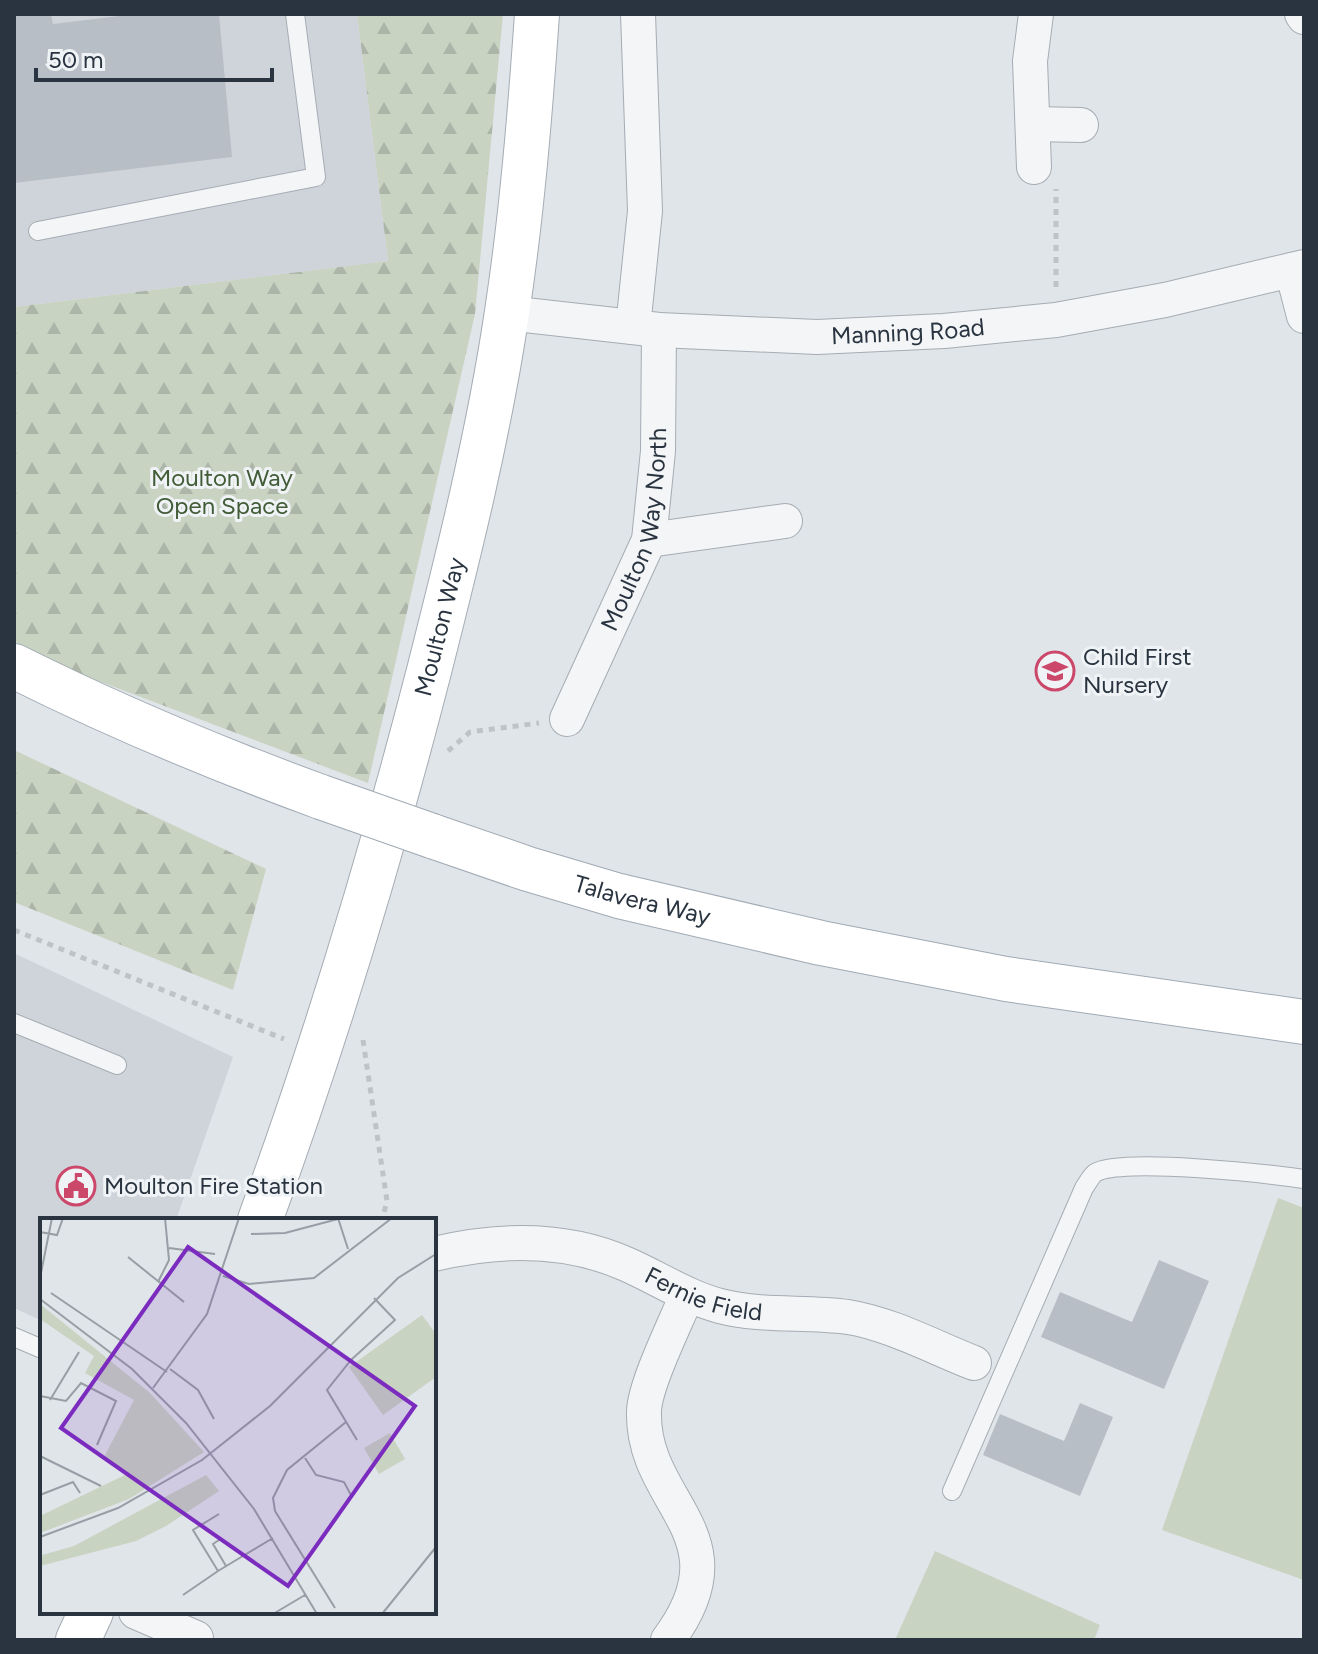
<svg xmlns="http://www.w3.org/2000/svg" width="1318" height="1654" viewBox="0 0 1318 1654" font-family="Figtree,sans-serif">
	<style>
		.built { fill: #cfd4db }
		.forest { fill: url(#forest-firs) }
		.pitch { fill: #c8d3c2 }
		.building { fill: #b8bec6 }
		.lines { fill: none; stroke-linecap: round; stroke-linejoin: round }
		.lane-casing { stroke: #a5acb3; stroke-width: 20 }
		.street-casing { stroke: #a5acb3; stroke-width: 36 }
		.secondary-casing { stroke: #a5acb3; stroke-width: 46 }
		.primary-casing { stroke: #a0aab4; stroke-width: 46 }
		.path { stroke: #bec3c7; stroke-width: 5; stroke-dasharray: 6 6; stroke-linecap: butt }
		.lane { stroke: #f3f5f7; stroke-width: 18 }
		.street { stroke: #f3f5f7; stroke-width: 34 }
		.secondary { stroke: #fff; stroke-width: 44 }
		.primary { stroke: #fff; stroke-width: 44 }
		.primary-bridge-casing { stroke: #a0aab4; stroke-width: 46; stroke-linecap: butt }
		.primary-bridge { stroke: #fff; stroke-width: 44 }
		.labels { text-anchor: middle; stroke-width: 6; stroke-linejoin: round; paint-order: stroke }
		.street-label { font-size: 24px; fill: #293440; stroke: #f0f3f6 }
		.park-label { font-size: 24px; fill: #425c37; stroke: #f0f3f6 }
		.poi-label { font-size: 24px; fill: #293440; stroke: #f0f3f6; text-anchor: start }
		.inset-road { fill: none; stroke: #979ea5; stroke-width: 2 }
		.view { fill: #7b2cbf; fill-opacity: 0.15; stroke: #7b2cbf; stroke-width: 4 }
		.inset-edge { fill: none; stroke: #293440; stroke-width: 4 }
	</style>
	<defs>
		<pattern id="forest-firs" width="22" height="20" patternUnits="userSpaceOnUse" patternTransform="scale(2)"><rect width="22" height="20" fill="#c8d3c2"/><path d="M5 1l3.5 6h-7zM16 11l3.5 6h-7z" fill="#acb6a8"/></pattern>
	</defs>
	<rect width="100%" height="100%" fill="#e0e5e9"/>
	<g class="built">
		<path d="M14,14h343l31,247 -374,46z"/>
		<path d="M14,953l219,104 -57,163h-134v101l-28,-13z"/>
	</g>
	<g class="forest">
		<path d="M357,14h146l-28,300 -107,469 -296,-112 -58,-30v-334l374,-46z"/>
		<path d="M14,750l252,119 -33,121 -219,-88z"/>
	</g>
	<g class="pitch">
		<path d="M1278,1198l26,10v372l-142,-50z"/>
		<path d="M935,1551l165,74 -6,15h-199z"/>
	</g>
	<g class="building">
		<path d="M14,14h37l2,10 83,-10h83l13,143 -218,26z"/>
		<path d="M1159,1260l50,21 -45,108 -123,-52 19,-45 72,30z"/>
		<path d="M1080,1403l33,14 -33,79 -97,-41 17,-41 64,27z"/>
	</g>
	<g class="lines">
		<g class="lane-casing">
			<g id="lane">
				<path d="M38,231l278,-54 -21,-163"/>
				<path d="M14,1023l103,42"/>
				<path d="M14,1337l28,12"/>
				<path d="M952,1491l132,-303c3,-4 7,-12 11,-15 24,-16 175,1 209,6"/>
			</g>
		</g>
		<g class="street-casing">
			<g id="street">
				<path d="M1302,14l2,3"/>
				<path d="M1033,124l48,1"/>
				<path d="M1034,167l-4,-106 6,-47"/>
				<path d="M1292,270l12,46"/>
				<path id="s1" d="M507,313l152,17 158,7 127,-6 112,-11 109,-20 139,-33"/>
				<path d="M633,327l12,-116 -7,-197"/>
				<path d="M649,540l136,-19"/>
				<path id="s2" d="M567,719l82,-179 9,-89 1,-121"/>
				<path id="s3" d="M434,1254c63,-15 131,-17 192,10 32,14 60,33 94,42 42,11 86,5 128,11 43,7 85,30 126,46"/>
				<path d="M136,1612l60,26"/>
				<path d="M668,1640c79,-106 -27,-136 -24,-229 1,-27 32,-89 43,-116"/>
			</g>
		</g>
		<g class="secondary-casing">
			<g id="secondary">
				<path id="s4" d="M260,1220c66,-180 121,-363 169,-549 30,-118 60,-238 78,-359 15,-99 23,-198 30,-298"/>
				<path d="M78,1640l13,-28"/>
			</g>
		</g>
		<g class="primary-casing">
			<g id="primary">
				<path d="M14,666c100,50 203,93 307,131"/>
				<path id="s5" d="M432,836l96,33 91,27 202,47 185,36 298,43"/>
			</g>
		</g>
		<g class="path">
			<path d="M1056,287v-98"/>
			<path d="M448,751l22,-19 69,-9"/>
			<path d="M14,930l270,109"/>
			<path d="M363,1040l24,161 -5,19"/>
		</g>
		<use href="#lane" class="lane"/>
		<use href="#street" class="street"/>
		<use href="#secondary" class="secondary"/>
		<use href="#primary" class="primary"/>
		<g class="primary-bridge-casing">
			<path id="primary-bridge" d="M321,797l111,39"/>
		</g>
		<use href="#primary-bridge" class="primary-bridge"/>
	</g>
	<defs>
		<g id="school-ring" transform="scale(2)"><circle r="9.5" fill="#f0f3f6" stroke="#cb486a" stroke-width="1.5"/><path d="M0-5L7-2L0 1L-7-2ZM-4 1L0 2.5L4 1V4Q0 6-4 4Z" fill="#cb486a"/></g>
		<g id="civic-ring" transform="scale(2)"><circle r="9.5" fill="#f0f3f6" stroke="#cb486a" stroke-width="1.5"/><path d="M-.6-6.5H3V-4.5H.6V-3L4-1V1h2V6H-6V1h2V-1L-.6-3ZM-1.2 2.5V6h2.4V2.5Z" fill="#cb486a"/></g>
	</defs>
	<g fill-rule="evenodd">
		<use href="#school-ring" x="1055" y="671"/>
		<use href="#civic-ring" x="76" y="1186"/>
	</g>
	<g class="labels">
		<g class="street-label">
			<text dy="8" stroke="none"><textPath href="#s1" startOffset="402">Manning Road</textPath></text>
			<text dy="8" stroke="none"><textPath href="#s2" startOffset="204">Moulton Way North</textPath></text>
			<text dy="8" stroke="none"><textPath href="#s4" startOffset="620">Moulton Way</textPath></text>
			<text dy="8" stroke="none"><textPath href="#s5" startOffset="220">Talavera Way</textPath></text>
			<text dy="8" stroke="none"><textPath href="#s3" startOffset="280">Fernie Field</textPath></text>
		</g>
		<g class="park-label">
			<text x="222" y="486">Moulton Way<tspan x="222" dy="28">Open Space</tspan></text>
		</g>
		<g class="poi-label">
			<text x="1083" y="665">Child First<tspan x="1083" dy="28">Nursery</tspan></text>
			<text x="104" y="1194">Moulton Fire Station</text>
		</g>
	</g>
	<g transform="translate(40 1218)">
		<rect width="396" height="396" fill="#e0e5e9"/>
		<path d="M0,86l110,89 54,59 -75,47 -89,34v-17l87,-42 -24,-15 31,-59 -49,-27 9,-17 -54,-37zM166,257l13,16 -53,35 -30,15 -96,25 2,-11 32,-9z" fill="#c8d3c2"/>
		<path d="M382,97l14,19v43l-53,38 -34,-48zM350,215l15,26 -26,15 -15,-26z" fill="#c8d3c2"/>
		<path class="inset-road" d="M298,0l10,31M0,14l17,3 6,-17M211,16l34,-1 53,-14M129,30l46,6M88,39l56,45M183,58l26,8 65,-6 78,-60M0,60l12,-60M118,64l11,-22 -4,-42M11,75l116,79M0,81l92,70 54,54 68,86 63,105M130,151l28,21 16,29M113,170l54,-74 32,-96M0,178l26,5 15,-18 35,18 -19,44M10,182l29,-48M317,222l-30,-50 24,-30 44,-40 -21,-22M0,238l61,30M265,240l11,17 28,7 8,15M0,277l33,-13 7,11M179,296l-26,16 25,41 55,-33M0,319l78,-29 84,-48 68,-54 128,-128 38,-24M182,320l-9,6 13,22M143,377l35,-24M295,390l-60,-97 -2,-13 14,-28 59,-48M233,396l32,-19M342,396l54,-67"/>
		<path class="view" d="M148,29l227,159 -127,180 -227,-158z"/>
		<rect width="396" height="396" class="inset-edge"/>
	</g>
	<rect width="1318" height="1654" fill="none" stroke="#293440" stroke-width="32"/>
	<path d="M36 68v12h236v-12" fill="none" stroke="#293440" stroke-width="4"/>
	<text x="48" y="68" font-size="24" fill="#293440" stroke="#f0f3f6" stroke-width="6" paint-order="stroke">50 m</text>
</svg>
